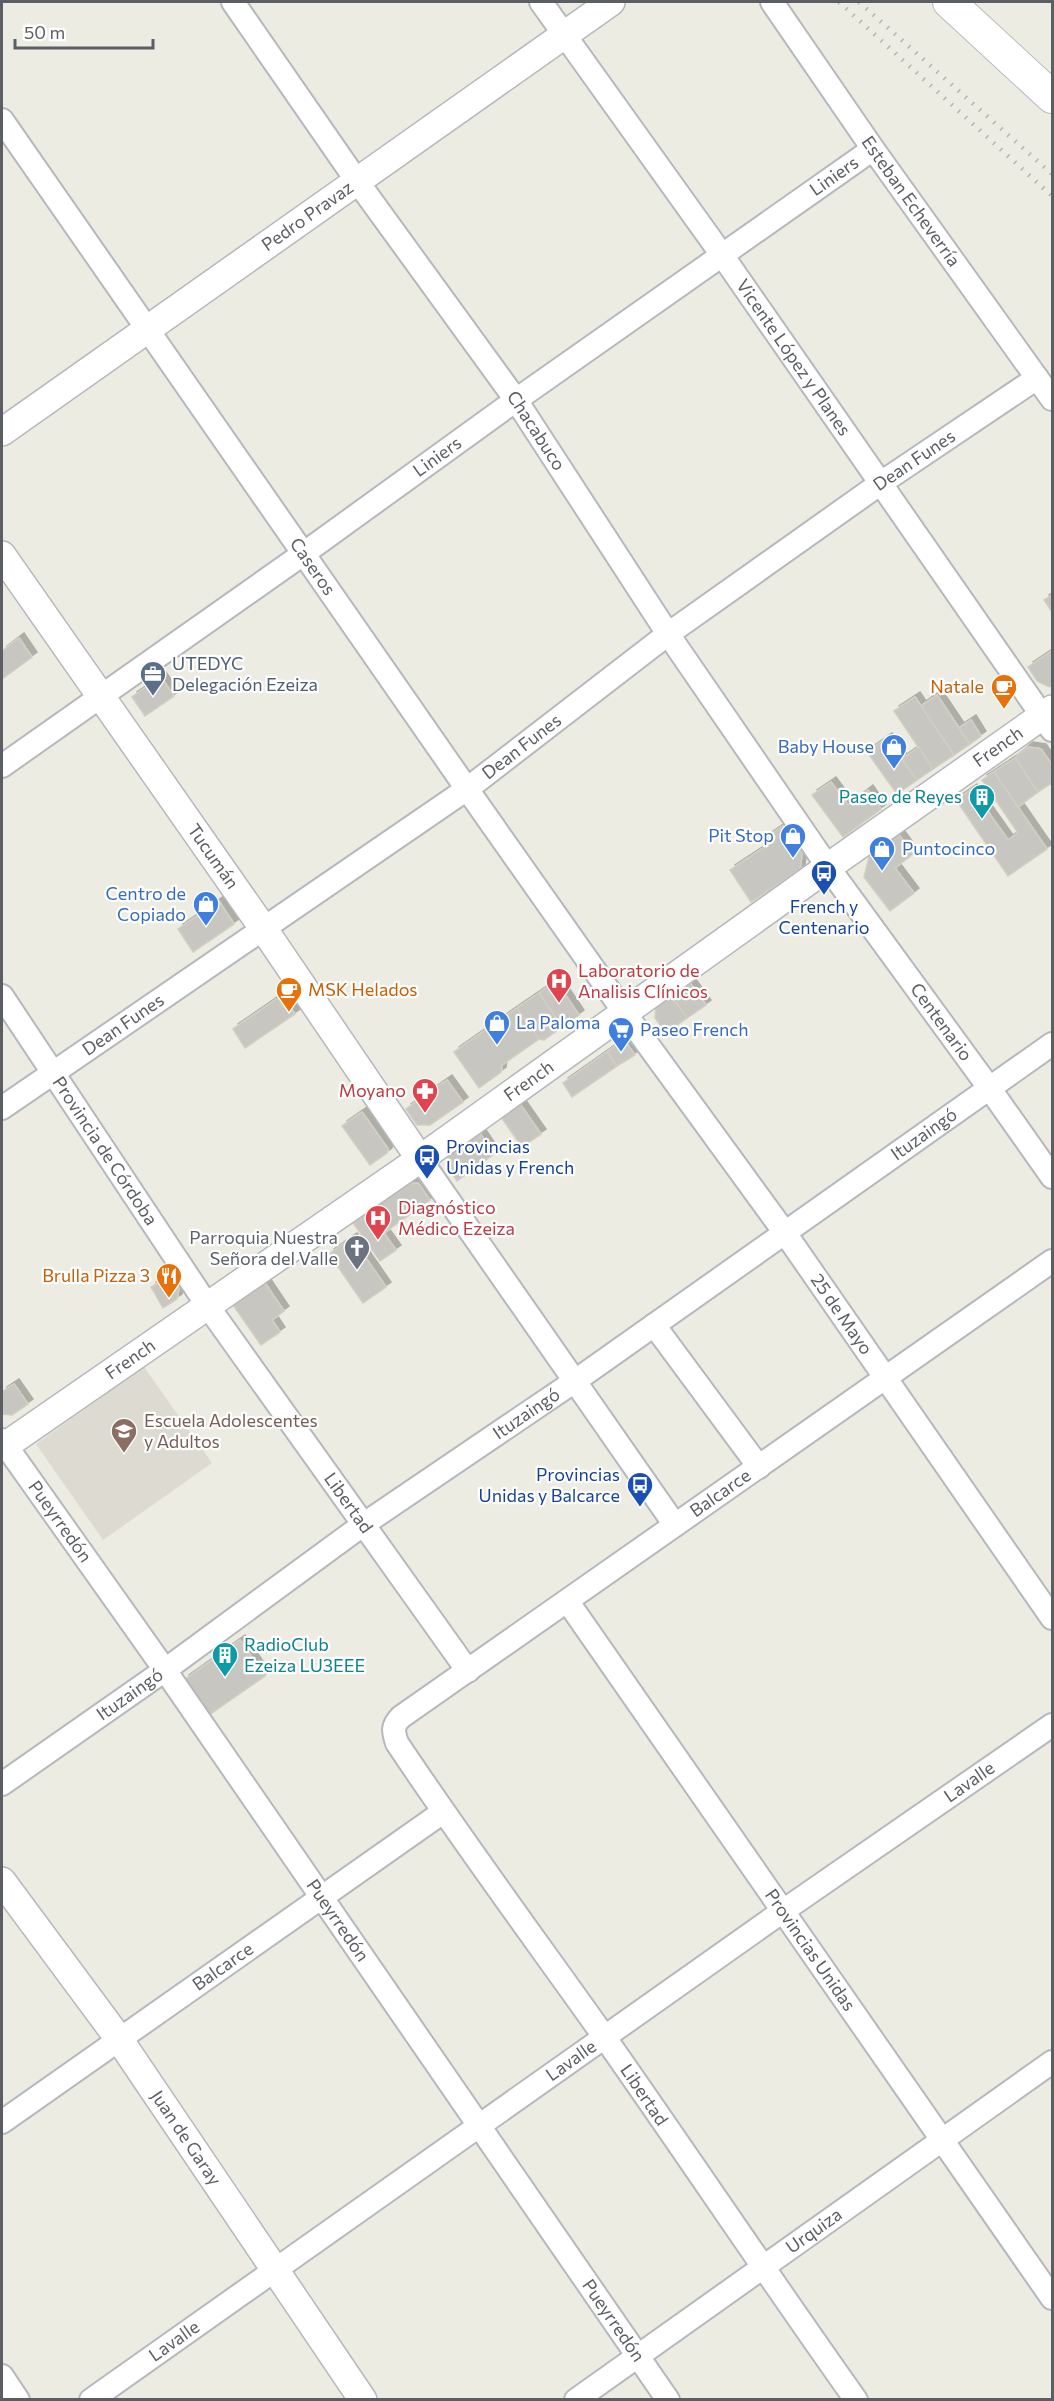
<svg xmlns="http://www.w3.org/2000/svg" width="1054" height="2401" viewBox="0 0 1054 2401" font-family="Commissioner,sans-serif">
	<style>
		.education { fill: #dddbd1 }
		.building { fill: #c8c6c0; stroke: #d1cec2; stroke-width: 1.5; filter: url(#shadow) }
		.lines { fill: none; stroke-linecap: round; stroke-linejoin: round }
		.minor-casing { stroke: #b5b8bc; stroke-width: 26 }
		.tertiary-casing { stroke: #b5b8bc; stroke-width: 30 }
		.secondary-casing { stroke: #b6b9be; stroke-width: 34 }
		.minor { stroke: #fff; stroke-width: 22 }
		.tertiary { stroke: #fff; stroke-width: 27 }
		.secondary { stroke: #fff; stroke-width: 32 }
		.rail { stroke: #b3b4b4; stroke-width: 4.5; stroke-dasharray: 1.5 8; stroke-linecap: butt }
		.labels { text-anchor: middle; stroke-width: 4.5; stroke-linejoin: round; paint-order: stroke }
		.street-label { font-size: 18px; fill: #5b5e63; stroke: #fff }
		.service-label { font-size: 18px; fill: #4e5e75; stroke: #fff; text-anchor: start }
		.food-label { font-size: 18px; fill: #c56008; stroke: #fff; text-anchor: end }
		.shop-label { font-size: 18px; fill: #366cbe; stroke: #fff; text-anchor: end }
		.culture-label { font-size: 18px; fill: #0d838f; stroke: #fff; text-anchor: end }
		.transit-label { font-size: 18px; fill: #164399; stroke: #fff }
		.health-label { font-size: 18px; fill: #be3a42; stroke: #fff; text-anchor: start }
		.worship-label { font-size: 18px; fill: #5b616d; stroke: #fff; text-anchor: end }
		.education-label { font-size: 18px; fill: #785e54; stroke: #fff; text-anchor: start }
	</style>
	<defs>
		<filter id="shadow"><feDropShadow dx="5" dy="-5" stdDeviation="0" flood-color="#0004"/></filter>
	</defs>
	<rect width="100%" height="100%" fill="#edece3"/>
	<path class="education" d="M144,1367l68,96 -109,77 -67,-96z"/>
	<g class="building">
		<path d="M1052,595v17l-8,-12z"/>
		<path d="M19,638l13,19 -30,22v-28z"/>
		<path d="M1052,651v34l-3,2 -12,-6 -9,-14z"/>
		<path d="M161,677l13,19 -29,20 -13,-19z"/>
		<path d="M937,695l33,49 -16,11 -33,-49z"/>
		<path d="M915,697l39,58 -21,14 -39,-58z"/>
		<path d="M971,720l10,16 -11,8 -11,-16z"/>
		<path d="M887,738l30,42 -20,14 -30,-42z"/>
		<path d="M919,747l14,22 -16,11 -15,-21z"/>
		<path d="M1028,747l13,2 11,16v18l-14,9 -23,-34z"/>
		<path d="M1015,758l23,34 -20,15 -24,-35z"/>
		<path d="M994,772l53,77 -39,27 -52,-76 16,-11 36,51 10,-7 -36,-53z"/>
		<path d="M831,782l17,23 20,-15 13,19 -38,28 -31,-42z"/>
		<path d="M783,826l19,28 -2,15 -49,33 -21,-32 35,-23 -4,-6z"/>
		<path d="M899,835l14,19 -18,14 19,25 -24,18 -26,-34 5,-20z"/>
		<path d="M219,901l15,23 -41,28 -15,-23z"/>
		<path d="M556,981l23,34 -17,12 -23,-34z"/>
		<path d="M690,983l16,22 -19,13 -16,-22z"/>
		<path d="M539,993l23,34 -18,13 -5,-1 -22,-31z"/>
		<path d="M671,996l16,22 -21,15 -11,-15 1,-11z"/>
		<path d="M278,998l6,10 4,-3 7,9 -50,34 -12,-19z"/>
		<path d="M517,1008l22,31 -37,26 -1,7 -22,16 -25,-36z"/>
		<path d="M624,1040l11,15 -18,11 -10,-14z"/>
		<path d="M607,1052l10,14 -45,31 -9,-14z"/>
		<path d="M447,1080l16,22 -33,23h-13l-11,-16z"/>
		<path d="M520,1104l21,30 -19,13 -21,-30z"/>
		<path d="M362,1112l26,37 -1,4 -17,12 -28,-39z"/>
		<path d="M479,1132l15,22 -37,27 -10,-15 2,-13z"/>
		<path d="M418,1183l12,17 -46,33 -15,-21 39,-28z"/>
		<path d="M369,1212l27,38 -16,11 -27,-38z"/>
		<path d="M352,1238l34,49 -23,16 -34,-49z"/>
		<path d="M171,1275l8,13 -2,11 -14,9 -12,-21z"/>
		<path d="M265,1283l19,28 -12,9 8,12 -19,13 -28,-40z"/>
		<path d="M14,1384l14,20 -16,11 -10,-1v-22z"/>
		<path d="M240,1640l25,36 -56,39 -25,-35z"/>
	</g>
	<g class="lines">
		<g class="minor-casing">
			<g id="minor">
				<path id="s1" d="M233,2l124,179 159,219 152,234 160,233 162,222 62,88"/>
				<path id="s2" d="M541,2l181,253 330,475"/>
				<path id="s3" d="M772,2l101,147 179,250"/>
				<path id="s4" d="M2,120l465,669 157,223 161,221 267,385"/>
				<path id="s5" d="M2,766l301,-212 213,-154 357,-251"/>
				<path id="s6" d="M2,996l205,309 261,366"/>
				<path id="s7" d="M2,1108l465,-319 201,-155 213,-151 156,-105"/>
				<path d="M420,1159l255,366"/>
				<path d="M654,1325l105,142"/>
				<path id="s8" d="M2,1440l163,230 503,730"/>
				<path id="s9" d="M568,1602l484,696"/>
				<path id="s10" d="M2,1784l163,-114 199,-146 211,-143 477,-337"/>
				<path id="s11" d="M2,2122l441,-310"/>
				<path d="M2,2376l16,24"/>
				<path id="s12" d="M91,2400l692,-489 269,-186"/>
				<path id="s13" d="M576,2400l476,-338"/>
				<path id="s14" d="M856,2400c-86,-121 -168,-244 -253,-365 -69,-97 -140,-193 -206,-292 -4,-12 -5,-17 4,-26l651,-456"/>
			</g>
		</g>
		<g class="tertiary-casing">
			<g id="tertiary">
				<path id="s15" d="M2,432l609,-430"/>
				<path id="s16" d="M2,555l261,373 157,231"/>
				<path id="s17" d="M2,1448l418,-289 408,-292 224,-158"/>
				<path id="s18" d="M2,1881l117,158 244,361"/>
			</g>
		</g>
		<g class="secondary-casing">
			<path id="secondary" d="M949,2l103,95"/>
		</g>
		<use href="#minor" class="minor"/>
		<use href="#tertiary" class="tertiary"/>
		<use href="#secondary" class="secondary"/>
		<g class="rail">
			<path d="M839,2l213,194"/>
			<path d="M859,2l193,172"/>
		</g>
	</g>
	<defs>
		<g id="office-pin" transform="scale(1.35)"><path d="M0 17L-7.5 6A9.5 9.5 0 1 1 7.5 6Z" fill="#5c6f8a" stroke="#fff"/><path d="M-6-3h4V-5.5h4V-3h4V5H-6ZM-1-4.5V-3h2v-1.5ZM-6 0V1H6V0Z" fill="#fff"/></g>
		<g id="cafe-pin" transform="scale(1.35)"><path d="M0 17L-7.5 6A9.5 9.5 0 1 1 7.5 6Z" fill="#e8710a" stroke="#fff"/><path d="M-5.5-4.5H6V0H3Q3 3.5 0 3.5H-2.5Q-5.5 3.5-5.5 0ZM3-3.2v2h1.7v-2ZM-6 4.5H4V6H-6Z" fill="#fff"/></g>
		<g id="shop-pin" transform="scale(1.35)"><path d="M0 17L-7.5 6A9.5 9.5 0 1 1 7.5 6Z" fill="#3f7fe0" stroke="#fff"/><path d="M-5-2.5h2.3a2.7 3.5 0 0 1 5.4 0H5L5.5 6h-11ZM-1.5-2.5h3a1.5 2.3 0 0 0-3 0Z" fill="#fff"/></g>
		<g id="building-pin" transform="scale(1.35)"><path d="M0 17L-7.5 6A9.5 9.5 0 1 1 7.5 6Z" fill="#0f9aa8" stroke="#fff"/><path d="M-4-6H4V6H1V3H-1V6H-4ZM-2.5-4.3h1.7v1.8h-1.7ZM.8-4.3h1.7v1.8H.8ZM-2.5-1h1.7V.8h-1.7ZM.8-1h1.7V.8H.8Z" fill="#fff"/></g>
		<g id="bus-pin" transform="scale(1.35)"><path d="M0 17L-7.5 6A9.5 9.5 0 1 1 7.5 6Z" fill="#1a4fb4" stroke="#fff"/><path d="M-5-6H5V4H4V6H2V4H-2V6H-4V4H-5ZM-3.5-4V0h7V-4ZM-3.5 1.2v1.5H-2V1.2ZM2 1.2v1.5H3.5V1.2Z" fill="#fff"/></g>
		<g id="hospital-pin" transform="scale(1.35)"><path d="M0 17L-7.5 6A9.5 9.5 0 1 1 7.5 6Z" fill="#e0444e" stroke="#fff"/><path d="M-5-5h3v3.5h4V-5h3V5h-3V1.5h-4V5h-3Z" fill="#fff"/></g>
		<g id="supermarket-pin" transform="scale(1.35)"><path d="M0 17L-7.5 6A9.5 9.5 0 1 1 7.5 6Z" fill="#3f7fe0" stroke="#fff"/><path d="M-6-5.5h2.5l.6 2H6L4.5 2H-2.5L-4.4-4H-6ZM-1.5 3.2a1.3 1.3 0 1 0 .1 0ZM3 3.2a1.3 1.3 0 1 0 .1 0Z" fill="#fff"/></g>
		<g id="pharmacy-pin" transform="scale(1.35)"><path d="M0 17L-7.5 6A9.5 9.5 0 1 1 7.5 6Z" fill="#e0444e" stroke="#fff"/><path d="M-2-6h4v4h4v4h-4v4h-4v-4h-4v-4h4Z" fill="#fff"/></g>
		<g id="church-pin" transform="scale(1.35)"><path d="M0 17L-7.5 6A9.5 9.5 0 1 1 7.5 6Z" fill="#6b7280" stroke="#fff"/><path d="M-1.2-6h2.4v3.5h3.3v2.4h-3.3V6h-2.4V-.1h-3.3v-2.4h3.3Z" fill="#fff"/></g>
		<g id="restaurant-pin" transform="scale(1.35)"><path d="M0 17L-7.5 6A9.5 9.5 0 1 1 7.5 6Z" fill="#e8710a" stroke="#fff"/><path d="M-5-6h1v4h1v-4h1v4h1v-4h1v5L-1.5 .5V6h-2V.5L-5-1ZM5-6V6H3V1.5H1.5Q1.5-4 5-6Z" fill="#fff"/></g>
		<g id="school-pin" transform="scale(1.35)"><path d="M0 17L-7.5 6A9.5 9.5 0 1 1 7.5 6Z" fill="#8d6e63" stroke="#fff"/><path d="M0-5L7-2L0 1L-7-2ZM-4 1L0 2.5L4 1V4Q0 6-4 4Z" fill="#fff"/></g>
	</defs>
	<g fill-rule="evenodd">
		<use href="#office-pin" x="153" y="674"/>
		<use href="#cafe-pin" x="1004" y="687"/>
		<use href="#shop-pin" x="894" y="747"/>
		<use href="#building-pin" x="982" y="797"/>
		<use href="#shop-pin" x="793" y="836"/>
		<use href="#shop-pin" x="882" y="849"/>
		<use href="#bus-pin" x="824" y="873"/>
		<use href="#shop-pin" x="206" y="904"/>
		<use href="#hospital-pin" x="559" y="981"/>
		<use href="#cafe-pin" x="289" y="990"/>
		<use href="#shop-pin" x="497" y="1023"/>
		<use href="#supermarket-pin" x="621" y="1030"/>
		<use href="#pharmacy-pin" x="425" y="1091"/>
		<use href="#bus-pin" x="427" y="1157"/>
		<use href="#hospital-pin" x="378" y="1218"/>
		<use href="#church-pin" x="357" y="1248"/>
		<use href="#restaurant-pin" x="169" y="1276"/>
		<use href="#school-pin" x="124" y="1431"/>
		<use href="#bus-pin" x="640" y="1485"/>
		<use href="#building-pin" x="225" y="1655"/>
	</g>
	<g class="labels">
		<g class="street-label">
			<text dy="6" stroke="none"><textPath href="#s5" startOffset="1020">Liniers</textPath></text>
			<text dy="6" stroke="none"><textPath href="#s3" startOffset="243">Esteban Echeverría</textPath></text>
			<text dy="6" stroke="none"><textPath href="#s15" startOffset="374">Pedro Pravaz</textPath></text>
			<text dy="6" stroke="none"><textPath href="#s2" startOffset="436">Vicente López y Planes</textPath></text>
			<text dy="6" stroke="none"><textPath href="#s1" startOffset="525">Chacabuco</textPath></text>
			<text dy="6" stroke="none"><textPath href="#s5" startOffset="534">Liniers</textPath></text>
			<text dy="6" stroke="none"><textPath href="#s7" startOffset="1119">Dean Funes</textPath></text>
			<text dy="6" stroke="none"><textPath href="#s4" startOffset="544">Caseros</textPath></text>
			<text dy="6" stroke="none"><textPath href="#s7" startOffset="633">Dean Funes</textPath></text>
			<text dy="6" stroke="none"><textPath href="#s17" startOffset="1218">French</textPath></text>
			<text dy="6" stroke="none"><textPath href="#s16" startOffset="368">Tucumán</textPath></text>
			<text dy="6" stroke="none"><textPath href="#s1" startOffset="1242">Centenario</textPath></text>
			<text dy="6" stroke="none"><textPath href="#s7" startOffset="147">Dean Funes</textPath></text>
			<text dy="6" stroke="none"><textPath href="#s17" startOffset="642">French</textPath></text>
			<text dy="6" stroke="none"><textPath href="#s10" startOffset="1128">Ituzaingó</textPath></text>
			<text dy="6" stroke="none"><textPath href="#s6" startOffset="186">Provincia de Córdoba</textPath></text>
			<text dy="6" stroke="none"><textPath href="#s4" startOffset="1460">25 de Mayo</textPath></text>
			<text dy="6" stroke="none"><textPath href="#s17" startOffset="156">French</textPath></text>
			<text dy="6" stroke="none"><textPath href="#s10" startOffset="642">Ituzaingó</textPath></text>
			<text dy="6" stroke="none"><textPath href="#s14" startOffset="1220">Balcarce</textPath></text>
			<text dy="6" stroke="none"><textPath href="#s6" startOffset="614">Libertad</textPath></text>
			<text dy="6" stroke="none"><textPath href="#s8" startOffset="100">Pueyrredón</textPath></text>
			<text dy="6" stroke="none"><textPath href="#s10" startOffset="156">Ituzaingó</textPath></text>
			<text dy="6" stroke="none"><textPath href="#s12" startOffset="1074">Lavalle</textPath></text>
			<text dy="6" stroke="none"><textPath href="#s8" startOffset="586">Pueyrredón</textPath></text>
			<text dy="6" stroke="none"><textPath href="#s9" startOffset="424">Provincias Unidas</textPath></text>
			<text dy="6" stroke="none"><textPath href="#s11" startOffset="270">Balcarce</textPath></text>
			<text dy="6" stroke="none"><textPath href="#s12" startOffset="588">Lavalle</textPath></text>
			<text transform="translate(644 2095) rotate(56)" y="6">Libertad</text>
			<text dy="6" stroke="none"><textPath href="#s18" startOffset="316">Juan de Garay</textPath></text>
			<text dy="6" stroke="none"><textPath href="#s13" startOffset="292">Urquiza</textPath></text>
			<text dy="6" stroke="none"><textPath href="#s8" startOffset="1072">Pueyrredón</textPath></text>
			<text dy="6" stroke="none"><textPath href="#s12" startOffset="102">Lavalle</textPath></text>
		</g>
		<g class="service-label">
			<text x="172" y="670">UTEDYC<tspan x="172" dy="21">Delegación Ezeiza</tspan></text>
		</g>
		<g class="food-label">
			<text x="984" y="693">Natale</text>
			<text x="308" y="996" text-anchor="start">MSK Helados</text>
			<text x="150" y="1282">Brulla Pizza 3</text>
		</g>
		<g class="shop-label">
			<text x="874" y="753">Baby House</text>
			<text x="774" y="842">Pit Stop</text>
			<text x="902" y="855" text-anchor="start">Puntocinco</text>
			<text x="186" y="900">Centro de<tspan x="186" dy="21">Copiado</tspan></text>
			<text x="516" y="1029" text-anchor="start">La Paloma</text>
			<text x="640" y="1036" text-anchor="start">Paseo French</text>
		</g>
		<g class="culture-label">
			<text x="962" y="803">Paseo de Reyes</text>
			<text x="244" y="1651" text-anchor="start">RadioClub<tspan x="244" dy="21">Ezeiza LU3EEE</tspan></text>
		</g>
		<g class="transit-label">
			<text x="824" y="913">French y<tspan x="824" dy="21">Centenario</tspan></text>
			<text x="446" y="1153" text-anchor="start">Provincias<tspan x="446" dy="21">Unidas y French</tspan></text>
			<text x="620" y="1481" text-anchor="end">Provincias<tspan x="620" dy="21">Unidas y Balcarce</tspan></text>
		</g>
		<g class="health-label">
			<text x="578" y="977">Laboratorio de<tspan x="578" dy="21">Analisis Clínicos</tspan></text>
			<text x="406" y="1097" text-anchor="end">Moyano</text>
			<text x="398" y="1214">Diagnóstico<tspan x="398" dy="21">Médico Ezeiza</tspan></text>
		</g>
		<g class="worship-label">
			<text x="338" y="1244">Parroquia Nuestra<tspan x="338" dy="21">Señora del Valle</tspan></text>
		</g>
		<g class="education-label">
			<text x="144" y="1427">Escuela Adolescentes<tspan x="144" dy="21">y Adultos</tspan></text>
		</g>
	</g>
	<rect width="1054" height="2401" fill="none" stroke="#5b5e63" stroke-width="6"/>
	<path d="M15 39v9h138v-9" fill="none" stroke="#5b5e63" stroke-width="3"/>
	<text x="24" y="39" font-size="18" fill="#5b5e63" stroke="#ffffff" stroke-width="4.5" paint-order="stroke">50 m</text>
</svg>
